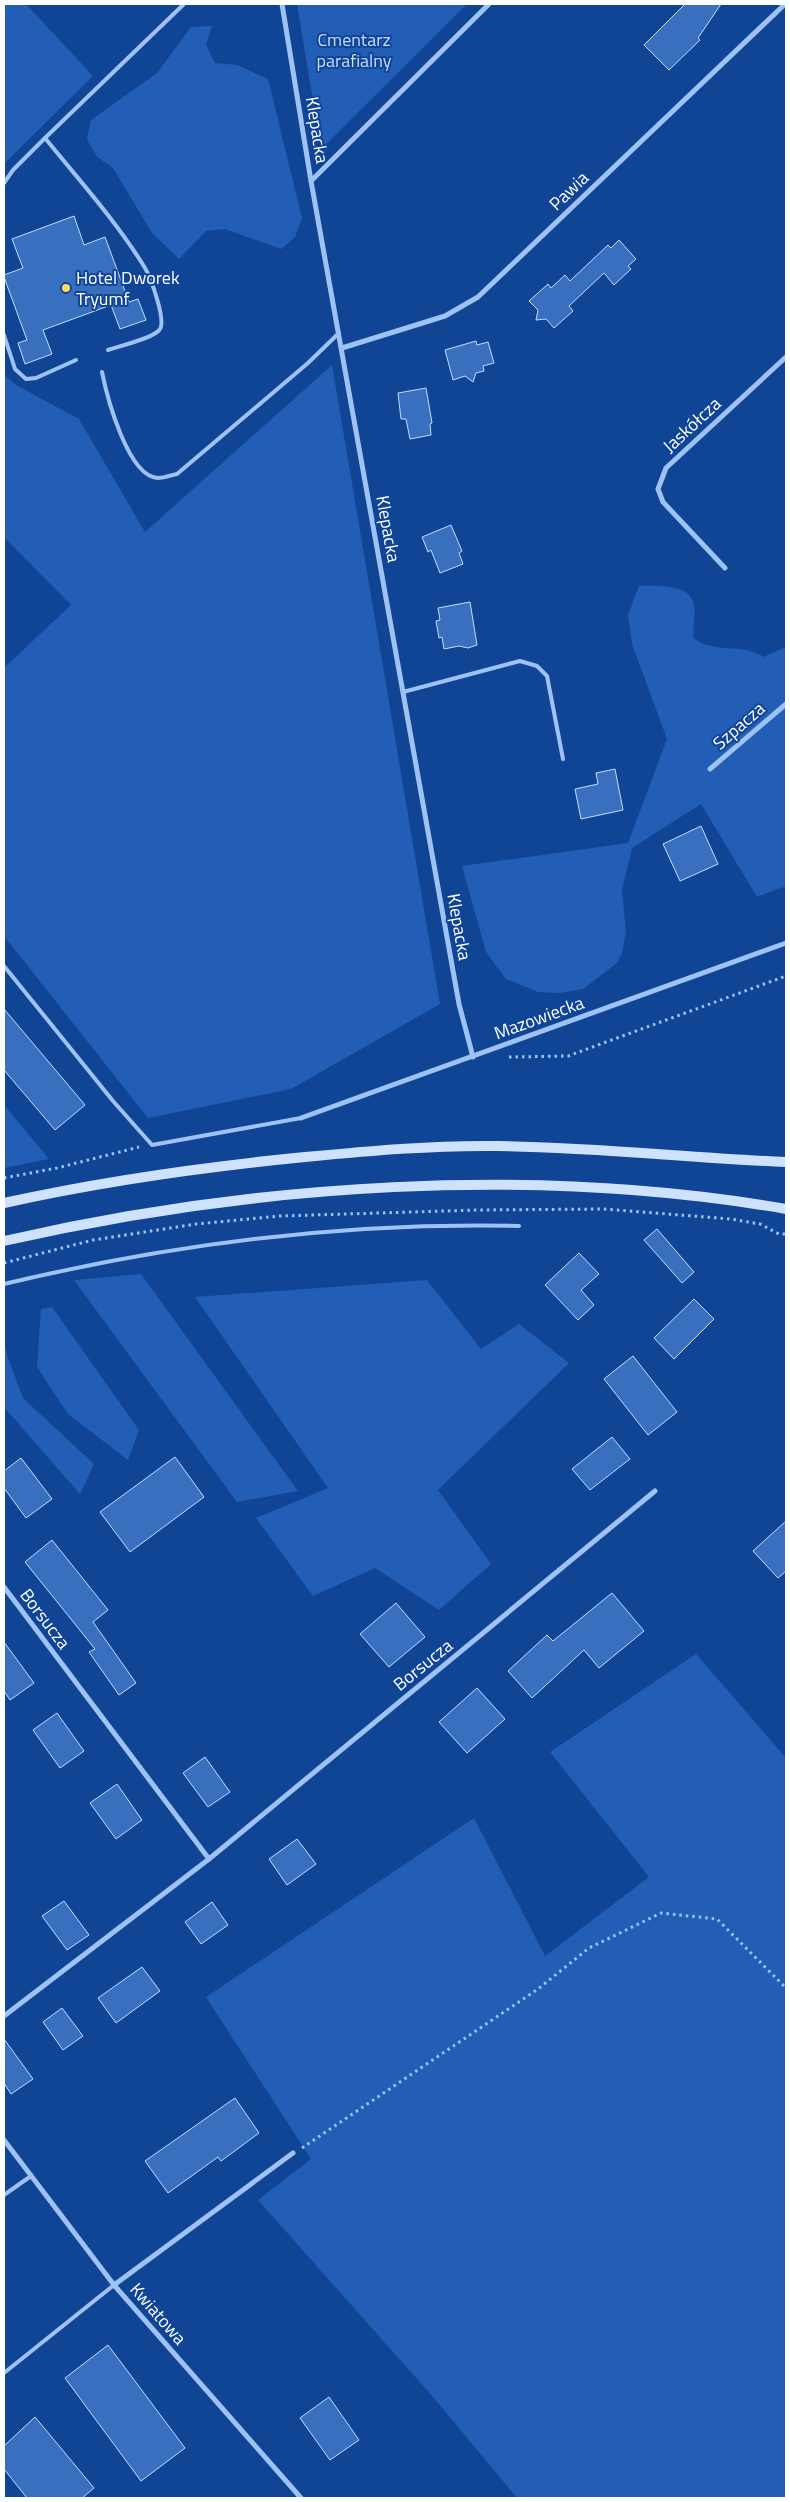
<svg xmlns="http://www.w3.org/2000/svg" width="790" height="2502" viewBox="0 0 790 2502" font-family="'Titillium Web',sans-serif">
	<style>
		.green { fill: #225eb5 }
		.building { fill: #386fbe; stroke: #c6ddfe }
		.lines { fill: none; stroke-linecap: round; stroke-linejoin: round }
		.path { stroke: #9ec2f4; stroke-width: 3; stroke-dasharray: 2.5 4; stroke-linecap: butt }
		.lane { stroke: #9ec2f4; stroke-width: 4 }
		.street { stroke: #9ec2f4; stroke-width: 5 }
		.secondary { stroke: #cee1fd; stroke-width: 10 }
		.poi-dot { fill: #ffd861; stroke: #104596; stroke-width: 2 }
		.labels { text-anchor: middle; stroke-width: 4; stroke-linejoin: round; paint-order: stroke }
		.park-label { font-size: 18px; fill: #c6ddfe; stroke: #104596 }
		.street-label { font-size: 18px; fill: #fff; stroke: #104596 }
		.poi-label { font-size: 18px; fill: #fff; stroke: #104596; text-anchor: start }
	</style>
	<rect width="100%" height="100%" fill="#104596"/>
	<g class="green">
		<path d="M4,4h22l67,72 -89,88z"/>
		<path d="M297,4h170l-146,145z"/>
		<path d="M212,26l-6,19 9,18 22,2 31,14 34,139 -7,19 -14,12 -56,-20 -19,2 -27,28 -27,-26 -39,-65 -16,-11 -10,-18 4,-19 66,-47 34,-46z"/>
		<path d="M332,365l108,639 -149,85 -143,29 -144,-182v-268l67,-63 -67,-68v-162l12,10 63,34 66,113z"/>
		<path d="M639,586c17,0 51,-3 55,19 2,9 -1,22 -1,32 18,18 50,5 70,20l23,-10v239l-29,11 -56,-93 -69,44 -10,42 4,42 -4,21 -5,10 -34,26 -23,4 -22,-1 -32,-13 -20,-27 -24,-86 166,-23 39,-104 -35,-95 -4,-29z"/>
		<path d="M4,1105l45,54 -45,9z"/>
		<path d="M141,1274l157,217 -61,11 -163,-222z"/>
		<path d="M427,1280l54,69 38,-25 50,39 -131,127 53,74 -52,46 -64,-42 -62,28 -57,-78 72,-30 -133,-191z"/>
		<path d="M52,1307l87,123 -11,30 -60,-46 -31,-47 4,-58z"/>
		<path d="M4,1339l3,16 16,43 71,66 -14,30 -76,-87z"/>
		<path d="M696,1654l90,104v740h-269l-83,-100 -176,-198 53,-41 -105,-162 268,-179 71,138 104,-79 -99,-125z"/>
	</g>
	<g class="building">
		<path d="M685,4h36l-23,34 2,2 -31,30 -25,-25z"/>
		<path d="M74,216l10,29 21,-8 24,65 9,-3 8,21 -26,9 -9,-24 -68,25 9,24 -27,10 -7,-21 9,-3 -23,-63v-2l19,-7 -11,-29z"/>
		<path d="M619,240l17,19 -8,7 3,3 -17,16 -10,-12 -35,33 4,5 -19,17 -8,-9 -10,1 2,-10 -9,-9 19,-17 3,4 14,-13 5,6 38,-36 3,3z"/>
		<path d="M476,341l1,4 11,-3 6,21 -11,3 1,5 -8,2 -3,9 -8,-6 -12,4 -8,-30z"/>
		<path d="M426,388l6,35 -2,1 1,11 -21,4 -4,-20h-5l-3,-26z"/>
		<path d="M451,525l11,26 -3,2 4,11 -23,9 -9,-23 -3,2 -6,-15z"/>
		<path d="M470,602l7,43 -9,3 -9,-2 -15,3 -2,-12 -3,1 -3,-17 4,-1 -2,-12z"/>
		<path d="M615,769l8,41 -42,9 -6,-30 23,-5 -2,-11z"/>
		<path d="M701,826l17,38 -38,17 -17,-37z"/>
		<path d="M4,1009l81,96 -30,25 -51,-60z"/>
		<path d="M657,1229l37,43 -12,11 -38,-43z"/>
		<path d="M579,1253l20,21 -18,16 13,15 -16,15 -33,-35z"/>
		<path d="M694,1299l20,20 -40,40 -20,-21z"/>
		<path d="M633,1356l44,56 -29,23 -44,-56z"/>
		<path d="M612,1437l18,22 -40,31 -18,-21z"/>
		<path d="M175,1457l29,40 -74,55 -30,-40z"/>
		<path d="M21,1458l31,41 -26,19 -22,-30v-17z"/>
		<path d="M786,1521v50l-8,7 -25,-27z"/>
		<path d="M52,1540l56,70 -15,12 43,61 -17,12 -30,-43 6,-3 -70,-87z"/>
		<path d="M612,1593l32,38 -45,37 -15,-18 -52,48 -24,-27 39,-36 6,6z"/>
		<path d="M396,1603l29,34 -36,30 -29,-33z"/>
		<path d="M4,1642l30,41 -24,17 -6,-9z"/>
		<path d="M477,1688l28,31 -38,34 -28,-31z"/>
		<path d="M57,1713l27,38 -24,17 -27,-38z"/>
		<path d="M205,1757l25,35 -22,15 -25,-34z"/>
		<path d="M117,1784l25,36 -26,19 -26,-36z"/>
		<path d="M297,1839l19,25 -29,21 -18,-26z"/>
		<path d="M64,1901l25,34 -22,15 -25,-34z"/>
		<path d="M212,1902l16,23 -27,19 -16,-22z"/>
		<path d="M142,1967l18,24 -44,32 -18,-25z"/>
		<path d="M62,2008l21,28 -20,14 -20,-28z"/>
		<path d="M4,2039l29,40 -22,15 -7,-11z"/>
		<path d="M235,2098l24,35 -38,28 -3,-4 -50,36 -23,-32z"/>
		<path d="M108,2345l77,103 -44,33 -76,-103z"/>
		<path d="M329,2397l30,43 -29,20 -30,-42z"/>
		<path d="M35,2417l59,71 -12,10h-55l-23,-29v-23z"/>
	</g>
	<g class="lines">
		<g class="path">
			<path d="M509,1057l59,-1 218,-80"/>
			<path d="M4,1178l53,-10 82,-21"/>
			<path d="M4,1263l89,-23 103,-16 84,-8 198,-6 125,-1 128,10 29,5 19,10h7"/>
			<path d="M302,2148l236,-159 51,-41 72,-35 56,6 69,69"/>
		</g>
		<g class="lane">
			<path d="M4,183l9,-13 32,-32"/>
			<path d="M4,335l11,34 11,10 10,-1 40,-18"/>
			<path d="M108,350c11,-4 47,-12 52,-21 6,-9 -9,-51 -15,-61 -28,-46 -66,-88 -100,-130l139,-134"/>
			<path d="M102,372c5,25 26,105 56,106 6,0 14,-3 19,-4l131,-111 31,-30"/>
			<path d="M403,692l117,-31 17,5 10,10 16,83"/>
			<path d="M4,966l109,135 39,44 149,-27"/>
			<path d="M4,1284c168,-40 342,-62 515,-58"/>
			<path d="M4,2195l27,-19"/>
			<path d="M4,2373l110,-88"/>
		</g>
		<g class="street">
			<path d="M282,4l29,177 148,823 14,53"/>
			<path d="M311,181l178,-177"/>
			<path d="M342,348l103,-32 33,-19 307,-293"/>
			<path d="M725,568l-62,-66 -5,-13 8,-21 120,-111"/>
			<path d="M710,769l76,-65"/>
			<path d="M301,1118l485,-175"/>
			<path d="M4,1587l205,272"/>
			<path d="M4,2016l205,-157 446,-368"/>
			<path d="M4,2140l110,145 187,213"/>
			<path d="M114,2285l179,-132"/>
		</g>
		<g class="secondary">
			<path d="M4,1203c99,-22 199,-36 301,-46 64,-6 128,-12 193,-11 96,1 192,12 288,16"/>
			<path d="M4,1241c250,-57 528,-76 782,-32"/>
		</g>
	</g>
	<circle class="poi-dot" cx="66" cy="288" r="5"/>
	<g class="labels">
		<g class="park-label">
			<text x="354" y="46">Cmentarz<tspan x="354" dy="21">parafialny</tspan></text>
		</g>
		<g class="street-label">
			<text transform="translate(317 130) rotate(81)" y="6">Klepacka</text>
			<text transform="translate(569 191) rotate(-44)" y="6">Pawia</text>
			<text transform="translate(692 425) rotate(-43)" y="6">Jaskółcza</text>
			<text transform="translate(388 529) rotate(80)" y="6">Klepacka</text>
			<text transform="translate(739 726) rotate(-41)" y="6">Szpacza</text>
			<text transform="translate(459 927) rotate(80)" y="6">Klepacka</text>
			<text transform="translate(539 1018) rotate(-20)" y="6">Mazowiecka</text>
			<text transform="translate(45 1619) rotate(53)" y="6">Borsucza</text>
			<text transform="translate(423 1665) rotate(-39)" y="6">Borsucza</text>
			<text transform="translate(158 2314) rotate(49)" y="6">Kwiatowa</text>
		</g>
		<g class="poi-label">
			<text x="76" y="284">Hotel Dworek<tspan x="76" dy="21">Tryumf</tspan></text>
		</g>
	</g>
	<rect width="790" height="2502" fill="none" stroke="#ffffff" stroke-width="10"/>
</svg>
